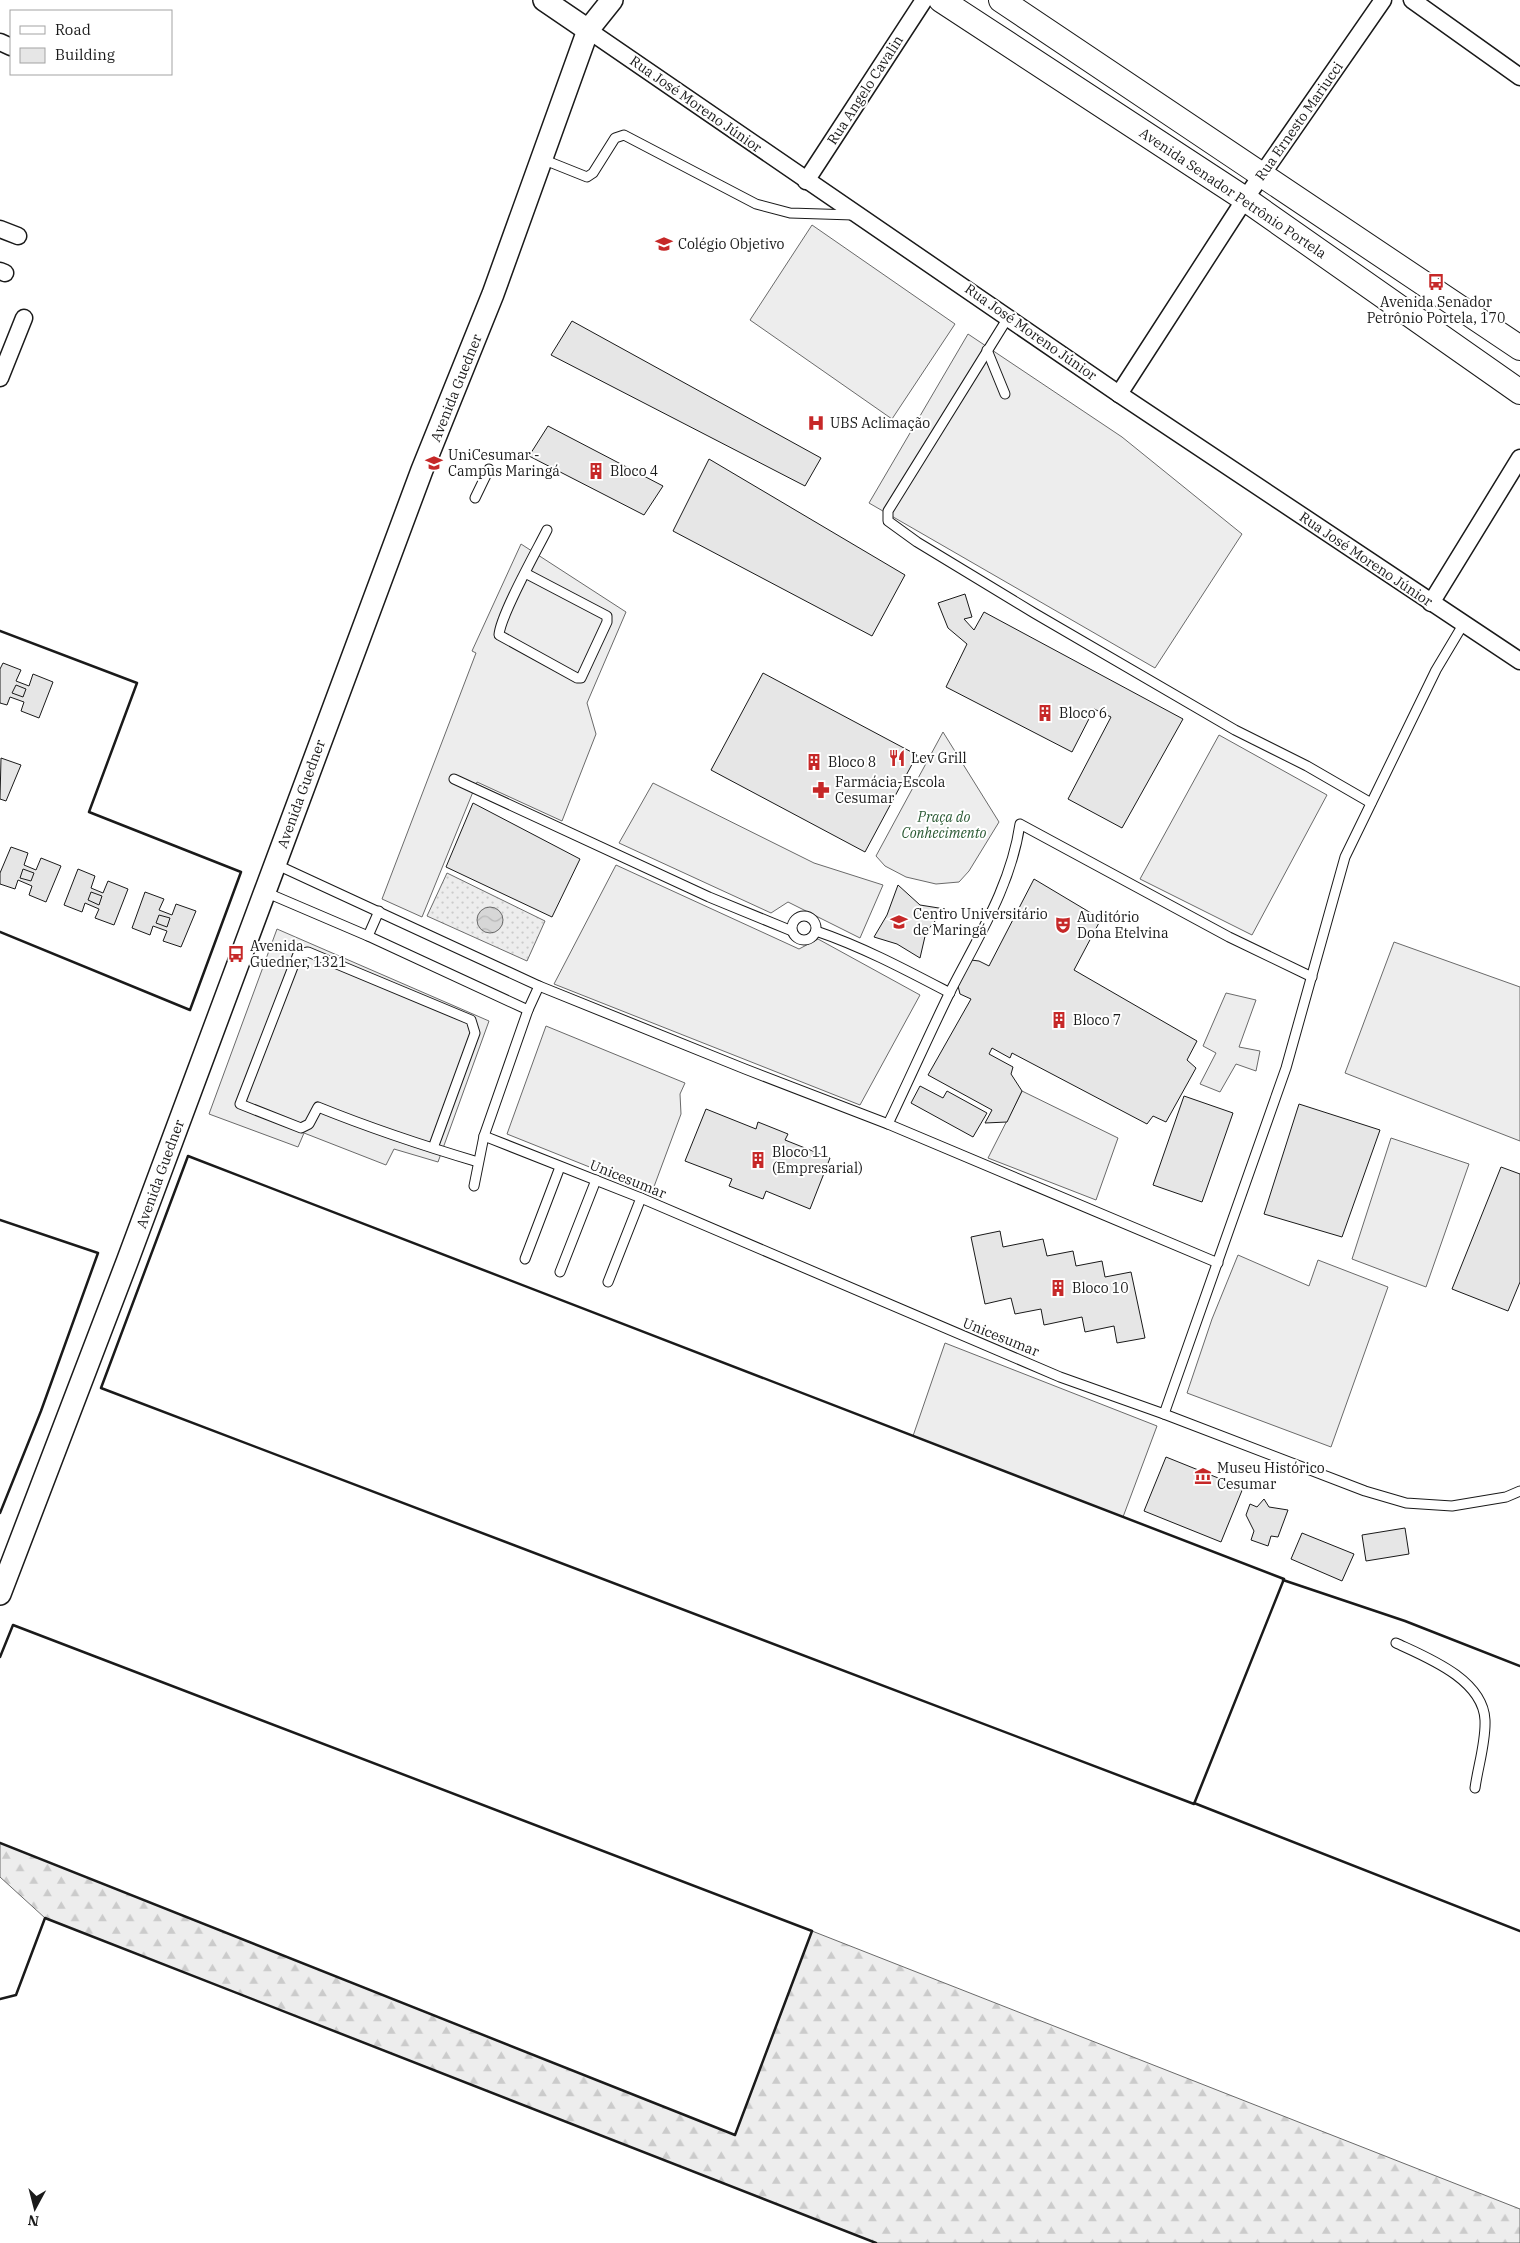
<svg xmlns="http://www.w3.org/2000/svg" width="1520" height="2243" viewBox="0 0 1520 2243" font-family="'IBM Plex Serif',serif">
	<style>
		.grass { fill: url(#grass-dots); stroke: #6a6a6a }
		.forest { fill: url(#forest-firs); stroke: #6a6a6a }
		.built { fill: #ededed; stroke: #6a6a6a }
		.water { fill: url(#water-waves); stroke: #6a6a6a }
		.building { fill: #e6e6e6; stroke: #1a1a1a }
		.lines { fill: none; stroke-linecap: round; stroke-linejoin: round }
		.service-casing { stroke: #1a1a1a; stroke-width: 11 }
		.minor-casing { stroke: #1a1a1a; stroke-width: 19 }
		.tertiary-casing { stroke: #1a1a1a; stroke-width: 24 }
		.secondary-casing { stroke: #1a1a1a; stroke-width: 26 }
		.service { stroke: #fff; stroke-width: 9 }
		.minor { stroke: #fff; stroke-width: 16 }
		.tertiary { stroke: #fff; stroke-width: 21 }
		.secondary { stroke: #fff; stroke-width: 24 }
		.wall { stroke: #1a1a1a; stroke-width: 2.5 }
		.labels { text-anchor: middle; stroke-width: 4; stroke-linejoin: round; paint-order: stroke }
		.street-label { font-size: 14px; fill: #1a1a1a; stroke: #fff }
		.poi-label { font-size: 14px; fill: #1a1a1a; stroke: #fff; text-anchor: start }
		.park-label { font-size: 14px; font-style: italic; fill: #2b5a34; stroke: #fff }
	</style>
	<defs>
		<pattern id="grass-dots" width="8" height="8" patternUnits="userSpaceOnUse" patternTransform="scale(1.25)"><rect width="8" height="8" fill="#ededed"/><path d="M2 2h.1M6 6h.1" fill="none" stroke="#cbcbcb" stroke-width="1.8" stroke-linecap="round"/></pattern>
		<pattern id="forest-firs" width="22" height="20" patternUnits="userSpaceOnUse" patternTransform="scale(1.25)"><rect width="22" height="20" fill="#ededed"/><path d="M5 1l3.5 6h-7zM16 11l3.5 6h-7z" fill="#cbcbcb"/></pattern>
		<pattern id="water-waves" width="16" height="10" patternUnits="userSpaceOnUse" patternTransform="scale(1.25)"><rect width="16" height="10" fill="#d7d7d7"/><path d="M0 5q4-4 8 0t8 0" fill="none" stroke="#b8b8b8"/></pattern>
	</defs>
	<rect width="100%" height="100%" fill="#fff"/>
	<path class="grass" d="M447,873l98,48 -18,40 -100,-45z"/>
	<path class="forest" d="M0,1843l735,292 77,-204 708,278v34h-644l-831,-325 -45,-41z"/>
	<g class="built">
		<path d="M812,225l143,99 -63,95 -142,-99z"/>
		<path d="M968,334l154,103 120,97 -87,134 -286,-165z"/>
		<path d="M521,544l105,68 -39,91 9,31 -34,87 -85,-39 -55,135 -40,-18 94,-246 -4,-2z"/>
		<path d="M943,732l56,90 -30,49 -10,11 -23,2 -30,-7 -21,-11 -9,-10z"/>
		<path d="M1219,735l108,60 -75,140 -112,-56z"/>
		<path d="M653,783l161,80 69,22 -23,53 -72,-36 -17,11 -152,-70z"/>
		<path d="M616,865l183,84 19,-10 102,56 -60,110 -306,-121z"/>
		<path d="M277,929l212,92 -51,141 -44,-13 -8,16 -82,-32 -6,14 -89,-33z"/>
		<path d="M1394,942l126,45v154l-175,-68z"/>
		<path d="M1226,993l30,7 -17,47 21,4 -4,20 -20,-7 -16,28 -20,-8 16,-31 -13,-7z"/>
		<path d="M546,1026l139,57 -5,11 1,20 -29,78 -145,-58z"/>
		<path d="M1022,1091l96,47 -22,62 -108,-42z"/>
		<path d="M1391,1138l78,26 -43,123 -74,-28z"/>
		<path d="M1238,1255l71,31 9,-26 70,27 -57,160 -144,-54 25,-74z"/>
		<path d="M945,1343l212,83 -34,91 -210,-81z"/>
	</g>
	<circle class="water" cx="490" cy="920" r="13"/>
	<g class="building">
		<path d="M572,321l249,137 -16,28 -254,-131z"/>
		<path d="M548,426l115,60 -19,29 -115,-59z"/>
		<path d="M709,459l196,116 -33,61 -199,-105z"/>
		<path d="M965,594l7,23 -8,2 10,11 10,-18 199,107 -61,109 -54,-29 43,-82 -17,-8 -22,43 -126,-65 21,-43 -19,-16 -10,-25z"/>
		<path d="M3,663l18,7 -5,11 13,5 4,-12 20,8 -14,36 -18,-7 3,-9 -14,-5 -3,8 -7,-2v-34z"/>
		<path d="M763,673l154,82 -52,97 -154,-82z"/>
		<path d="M16,685l10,4 -3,8 -11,-4z"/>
		<path d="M1,758l20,7 -15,36 -6,-2z"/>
		<path d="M473,803l107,56 -28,58 -106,-50z"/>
		<path d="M11,847l17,6 -4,12 12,5 5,-12 20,8 -15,36 -17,-7 3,-9 -14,-6 -3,9 -15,-5v-11z"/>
		<path d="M23,869l11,4 -3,8 -11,-3z"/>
		<path d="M78,869l17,7 -4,12 12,5 5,-12 20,8 -14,36 -19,-7 4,-9 -14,-6 -3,9 -18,-7z"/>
		<path d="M1034,879l67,40 -27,51 123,71 -10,19 9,8 -30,54 -13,-6 -6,8 -135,-71 -2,5 -18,-10 -3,6 24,13 -2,7 11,17 -15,31 -22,1 7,-13 -64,-35 43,-76 -11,-5 -2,-8 13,-26 8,1 10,5z"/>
		<path d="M898,885l22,20 25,4 -19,23 -6,26 -23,-14 -23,-7 13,-22z"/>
		<path d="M91,892l11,4 -3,9 -11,-5z"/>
		<path d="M145,892l19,7 -5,11 13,5 4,-11 20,7 -15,36 -18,-6 4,-10 -14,-5 -3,9 -18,-7z"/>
		<path d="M159,915l11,3 -3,9 -11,-4z"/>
		<path d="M920,1086l23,12 4,-7 40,22 -14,24 -62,-34z"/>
		<path d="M1184,1096l49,17 -31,89 -49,-17z"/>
		<path d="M1299,1104l81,26 -38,107 -78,-23z"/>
		<path d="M706,1109l50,20 2,-7 30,12 -3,6 45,18 -20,51 -44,-18 -3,8 -34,-13 3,-7 -47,-18z"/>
		<path d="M1501,1167l19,7v108l-12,29 -56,-22z"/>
		<path d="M1000,1231l3,16 40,-8 4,17 26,-5 3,15 26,-5 3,16 26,-5 14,66 -28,5 -3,-17 -29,6 -3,-15 -38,8 -3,-16 -26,5 -4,-16 -26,6 -14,-67z"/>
		<path d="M1166,1457l77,31 -22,54 -77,-31z"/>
		<path d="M1264,1499l5,8 19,3 -10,27 -7,-1 -3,10 -17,-6 3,-9 -8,-16 4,-11 7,3z"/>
		<path d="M1405,1528l4,26 -43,7 -4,-26z"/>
		<path d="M1302,1533l52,21 -12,27 -51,-22z"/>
	</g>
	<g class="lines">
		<g class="service-casing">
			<g id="service">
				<path d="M542,159l45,18 6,-4 22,-35 9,-3 132,69 34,9 63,2"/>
				<path d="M1009,316l-121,195v10l29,21 117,71 201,117 72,36 64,37"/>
				<path d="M987,350l18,44"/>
				<path d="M475,498l14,-29"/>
				<path d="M525,573l82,43v6l-26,56h-4l-78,-43c1,-19 38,-85 48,-105"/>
				<path d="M454,779l255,118 83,34"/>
				<path d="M275,864l264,122 206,83 143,55 330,139"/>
				<path d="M265,892l103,44 160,74"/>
				<circle cx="804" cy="928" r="12"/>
				<path d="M816,931c47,16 90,39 134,62"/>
				<path d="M368,936l11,-25"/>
				<path d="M888,1124c21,-44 41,-89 62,-132 28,-55 61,-106 70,-168l209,113 83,40"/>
				<path d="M484,1136l157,62 419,179 104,37 201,77 41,12 46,3 54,-9 14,-6"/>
				<path d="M433,1148l42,-115 -4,-13 -163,-68 -10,2 -58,150 61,24 8,-4 9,-17c52,21 106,39 160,55"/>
				<path d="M474,1186l10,-50 44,-126 11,-24"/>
				<path d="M525,1259l35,-92"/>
				<path d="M560,1272l36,-92"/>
				<path d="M608,1282l33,-84"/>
				<path d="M1164,1414l122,-346 59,-211 91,-187 28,-47"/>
				<path d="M1396,1643c30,14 87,36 89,77 1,22 -7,46 -10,68"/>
			</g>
		</g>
		<g class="minor-casing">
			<g id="minor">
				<path d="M1412,0l108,77"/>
				<path d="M588,30l531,364 401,267"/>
				<path d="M0,42l11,5"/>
				<path d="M806,181l118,-181"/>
				<path d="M0,229l18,7"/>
				<path d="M0,271l5,2"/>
				<path d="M0,378l24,-60"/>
				<path d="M1119,394l126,-195 138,-199"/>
				<path d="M1431,603l89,-145"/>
			</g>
		</g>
		<g class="tertiary-casing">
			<g id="tertiary">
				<path d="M544,0l44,30"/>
				<path d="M0,1594l127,-332 295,-792 71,-176 95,-264 24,-30"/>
			</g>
		</g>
		<g class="secondary-casing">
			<g id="secondary">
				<path d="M941,0l304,199 275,193"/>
				<path d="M1001,0l519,348"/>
			</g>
		</g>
		<use href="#service" class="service"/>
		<use href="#minor" class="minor"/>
		<use href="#tertiary" class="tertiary"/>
		<use href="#secondary" class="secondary"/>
		<g class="wall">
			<path d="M0,631l137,52 -48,129 152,60 -51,138 -190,-78"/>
			<path d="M188,1156l1096,423 -90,225 -1093,-416z"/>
			<path d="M0,1220l98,33 -57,158 -41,102"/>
			<path d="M1283,1580l122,41 115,45"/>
			<path d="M0,1657l13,-32 799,306 -77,204 -735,-292"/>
			<path d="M1194,1803l326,128"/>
			<path d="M0,1999l16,-4 29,-77 831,325"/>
		</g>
	</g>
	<defs>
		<g id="school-bare" transform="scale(1.35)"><path d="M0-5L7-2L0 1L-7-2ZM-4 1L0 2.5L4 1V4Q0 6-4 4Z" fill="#c62828" stroke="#fff" stroke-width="2.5" paint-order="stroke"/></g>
		<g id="bus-bare" transform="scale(1.35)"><path d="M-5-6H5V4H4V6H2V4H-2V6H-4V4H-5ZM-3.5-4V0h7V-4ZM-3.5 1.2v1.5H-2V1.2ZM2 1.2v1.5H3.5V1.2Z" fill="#c62828" stroke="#fff" stroke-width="2.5" paint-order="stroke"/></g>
		<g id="hospital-bare" transform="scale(1.35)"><path d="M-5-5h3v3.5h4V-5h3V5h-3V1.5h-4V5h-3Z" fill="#c62828" stroke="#fff" stroke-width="2.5" paint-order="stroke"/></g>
		<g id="building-bare" transform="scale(1.35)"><path d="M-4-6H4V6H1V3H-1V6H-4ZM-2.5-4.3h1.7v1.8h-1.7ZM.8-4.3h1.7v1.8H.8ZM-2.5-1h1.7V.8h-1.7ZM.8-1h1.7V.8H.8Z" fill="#c62828" stroke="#fff" stroke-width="2.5" paint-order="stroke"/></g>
		<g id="restaurant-bare" transform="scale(1.35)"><path d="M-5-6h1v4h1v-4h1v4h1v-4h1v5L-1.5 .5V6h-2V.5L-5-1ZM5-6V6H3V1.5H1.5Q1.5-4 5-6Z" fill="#c62828" stroke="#fff" stroke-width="2.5" paint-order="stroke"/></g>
		<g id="pharmacy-bare" transform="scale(1.35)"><path d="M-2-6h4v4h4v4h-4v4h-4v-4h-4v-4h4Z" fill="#c62828" stroke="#fff" stroke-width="2.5" paint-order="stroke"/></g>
		<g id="university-bare" transform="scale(1.35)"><path d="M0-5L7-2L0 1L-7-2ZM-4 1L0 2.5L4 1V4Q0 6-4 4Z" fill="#c62828" stroke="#fff" stroke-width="2.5" paint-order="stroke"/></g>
		<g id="theatre-bare" transform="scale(1.35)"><path d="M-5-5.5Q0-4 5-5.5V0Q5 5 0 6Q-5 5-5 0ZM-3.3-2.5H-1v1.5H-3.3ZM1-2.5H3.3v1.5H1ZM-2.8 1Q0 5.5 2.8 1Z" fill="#c62828" stroke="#fff" stroke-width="2.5" paint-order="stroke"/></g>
		<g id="museum-bare" transform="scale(1.35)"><path d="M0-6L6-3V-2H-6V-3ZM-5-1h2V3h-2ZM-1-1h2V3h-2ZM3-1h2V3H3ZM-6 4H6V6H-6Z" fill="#c62828" stroke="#fff" stroke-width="2.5" paint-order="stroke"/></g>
	</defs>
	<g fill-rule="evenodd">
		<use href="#school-bare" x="664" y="244"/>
		<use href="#bus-bare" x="1436" y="282"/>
		<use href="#hospital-bare" x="816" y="423"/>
		<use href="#school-bare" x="434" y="463"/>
		<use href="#building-bare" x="596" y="471"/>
		<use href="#building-bare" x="1045" y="713"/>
		<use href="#restaurant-bare" x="897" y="758"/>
		<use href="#building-bare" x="814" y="762"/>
		<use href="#pharmacy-bare" x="821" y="790"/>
		<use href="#university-bare" x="899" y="922"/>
		<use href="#theatre-bare" x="1063" y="925"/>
		<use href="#bus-bare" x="236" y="954"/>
		<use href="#building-bare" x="1059" y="1020"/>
		<use href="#building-bare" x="758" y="1160"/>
		<use href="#building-bare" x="1058" y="1288"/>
		<use href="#museum-bare" x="1203" y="1476"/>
	</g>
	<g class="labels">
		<g class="street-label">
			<text transform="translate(865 90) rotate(-57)" y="5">Rua Angelo Cavalin</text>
			<text transform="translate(696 104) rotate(35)" y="5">Rua José Moreno Júnior</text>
			<text transform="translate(1299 121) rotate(-55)" y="5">Rua Ernesto Mariucci</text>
			<text transform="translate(1233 193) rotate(34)" y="5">Avenida Senador Petrônio Portela</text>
			<text transform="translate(1031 332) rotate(35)" y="5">Rua José Moreno Júnior</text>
			<text transform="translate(456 388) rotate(-68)" y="5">Avenida Guedner</text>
			<text transform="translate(1366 559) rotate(34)" y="5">Rua José Moreno Júnior</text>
			<text transform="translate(301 794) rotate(-70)" y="5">Avenida Guedner</text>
			<text transform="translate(160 1174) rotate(-70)" y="5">Avenida Guedner</text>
			<text transform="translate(628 1179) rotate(22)" y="5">Unicesumar</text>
			<text transform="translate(1001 1337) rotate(22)" y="5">Unicesumar</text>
		</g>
		<g class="poi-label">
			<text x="678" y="249">Colégio Objetivo</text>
			<text x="1436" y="307" text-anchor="middle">Avenida Senador<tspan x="1436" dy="16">Petrônio Portela, 170</tspan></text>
			<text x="830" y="428">UBS Aclimação</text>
			<text x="448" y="460">UniCesumar -<tspan x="448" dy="16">Campus Maringá</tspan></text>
			<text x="610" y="476">Bloco 4</text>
			<text x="1059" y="718">Bloco 6</text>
			<text x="911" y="763">Lev Grill</text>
			<text x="828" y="767">Bloco 8</text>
			<text x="835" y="787">Farmácia-Escola<tspan x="835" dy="16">Cesumar</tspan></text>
			<text x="913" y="919">Centro Universitário<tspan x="913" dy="16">de Maringá</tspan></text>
			<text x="1077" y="922">Auditório<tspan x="1077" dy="16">Dona Etelvina</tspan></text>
			<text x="250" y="951">Avenida<tspan x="250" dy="16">Guedner, 1321</tspan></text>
			<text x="1073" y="1025">Bloco 7</text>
			<text x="772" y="1157">Bloco 11<tspan x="772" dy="16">(Empresarial)</tspan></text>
			<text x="1072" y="1293">Bloco 10</text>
			<text x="1217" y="1473">Museu Histórico<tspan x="1217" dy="16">Cesumar</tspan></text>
		</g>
		<g class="park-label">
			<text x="944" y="822">Praça do<tspan x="944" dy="16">Conhecimento</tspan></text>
		</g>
	</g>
	<rect x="10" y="10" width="162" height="65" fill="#ffffff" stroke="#a3a3a3"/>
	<rect x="20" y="26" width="25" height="8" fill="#ffffff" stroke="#a3a3a3"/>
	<text x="55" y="35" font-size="15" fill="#1a1a1a">Road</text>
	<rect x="20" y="48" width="25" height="15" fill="#e6e6e6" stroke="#a3a3a3"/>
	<text x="55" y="60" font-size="15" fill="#1a1a1a">Building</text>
	<g transform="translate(35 2208) rotate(187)" stroke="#ffffff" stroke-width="4" paint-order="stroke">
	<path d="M0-4L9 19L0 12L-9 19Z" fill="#1a1a1a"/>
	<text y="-8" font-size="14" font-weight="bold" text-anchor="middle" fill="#1a1a1a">N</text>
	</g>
</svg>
